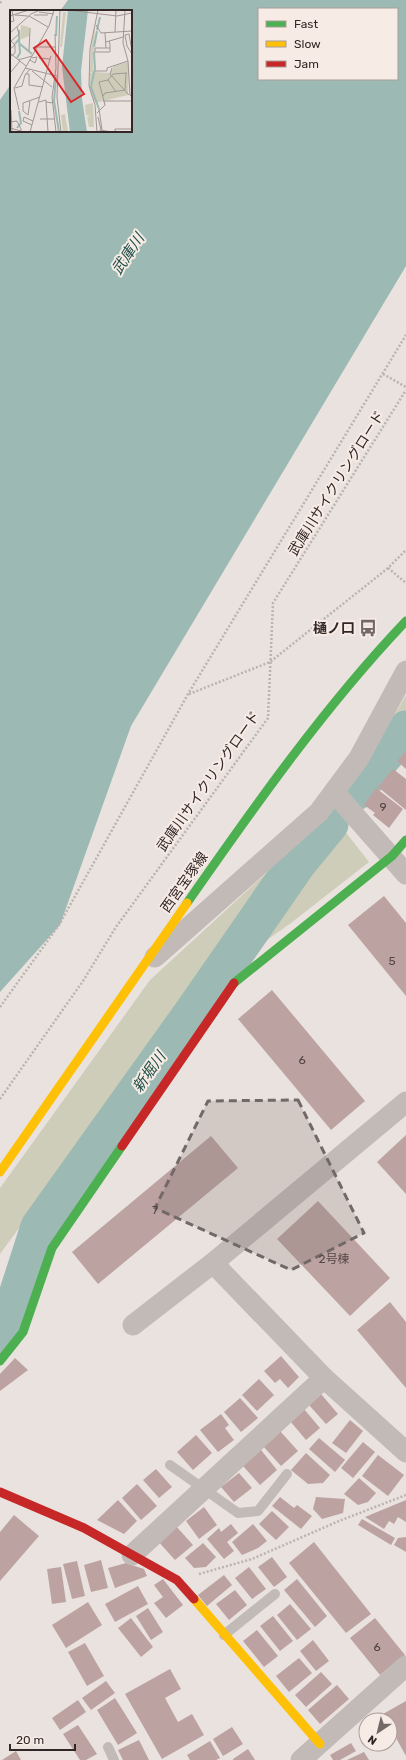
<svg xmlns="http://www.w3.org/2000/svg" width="406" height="1760" viewBox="0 0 406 1760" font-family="Rubik,'Noto Sans JP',sans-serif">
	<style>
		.green { fill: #cecdb9 }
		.water { fill: #9cbab3; fill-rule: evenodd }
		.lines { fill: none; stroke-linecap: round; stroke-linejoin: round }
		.river { stroke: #9cbab3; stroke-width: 39 }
		.building { fill: #bca3a1 }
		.path { stroke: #bbb3b0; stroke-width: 2.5; stroke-dasharray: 2 2; stroke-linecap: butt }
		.lane { stroke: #c2bab7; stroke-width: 10 }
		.street { stroke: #c2bab7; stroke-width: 21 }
		.fast { stroke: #4caf50; stroke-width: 9 }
		.slow { stroke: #ffc107; stroke-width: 9 }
		.jam { stroke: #c62828; stroke-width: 9 }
		.marked { fill: #726866; fill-opacity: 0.2; stroke: #726866; stroke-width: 3; stroke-dasharray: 8 5; stroke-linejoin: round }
		.labels { text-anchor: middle; stroke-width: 4; stroke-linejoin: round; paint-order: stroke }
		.number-label { font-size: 12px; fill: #544645 }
		.street-label { font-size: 14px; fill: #322726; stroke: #f7ebe5 }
		.poi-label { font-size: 14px; font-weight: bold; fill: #322726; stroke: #f7ebe5; text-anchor: end }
		.water-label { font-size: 15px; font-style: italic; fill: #205049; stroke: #f7ebe5 }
		.inset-river { fill: none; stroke: #9cbab3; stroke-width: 2 }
		.inset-road { fill: none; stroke: #a09794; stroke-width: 1 }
		.view { fill: #d62828; fill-opacity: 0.15; stroke: #d62828; stroke-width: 2 }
		.inset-edge { fill: none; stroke: #322726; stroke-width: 2 }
	</style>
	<rect width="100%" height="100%" fill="#eae2de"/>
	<g class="green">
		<path d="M406,695v24l-1,2 -10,-7z"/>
		<path d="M340,825l29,37 -78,61 -100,71 -191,260v-66l150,-208 137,-126 6,6 -28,38 8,8z"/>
	</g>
	<path class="water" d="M68,0h338v266l-275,460 -71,199 -60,67v-892l11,-16v47h120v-120h-71zM259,9h138v70h-138z"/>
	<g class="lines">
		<g class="river">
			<path d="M354,792l27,-34 25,-28"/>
			<path d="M0,1336l8,-10 32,-99 153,-214 104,-150 32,-39"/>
		</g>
	</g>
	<g class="building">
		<path d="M406,751v18l-9,-8z"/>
		<path d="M393,769l13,10v31l-28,-23z"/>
		<path d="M376,788l27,21 -14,19 -16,-13 2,-2 -11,-8z"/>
		<path d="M384,896l22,27v73l-58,-71z"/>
		<path d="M272,990l93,111 -34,29 -93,-111z"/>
		<path d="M406,1135v59l-29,-32z"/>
		<path d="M211,1136l27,32 -140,116 -26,-32z"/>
		<path d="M318,1201l72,77 -40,38 -73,-77z"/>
		<path d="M390,1302l16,20v66l-49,-58z"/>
		<path d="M281,1356l18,21 -11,11 -8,-9 -5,4 -11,-12z"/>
		<path d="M15,1358l13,12 -28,21v-17z"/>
		<path d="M259,1379l15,16 -17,16 -15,-16z"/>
		<path d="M321,1394l17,20 -12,10 -17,-19z"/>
		<path d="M240,1398l18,20 -17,14 -17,-20z"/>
		<path d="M304,1409l16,19 -14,12 -16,-19z"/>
		<path d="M221,1414l8,11 -4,3 9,12 -16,12 -18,-22z"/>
		<path d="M350,1420l13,11 -17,22 -14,-10z"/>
		<path d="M280,1431l18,20 -17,15 -18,-20z"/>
		<path d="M196,1435l16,18 -19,17 -16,-18z"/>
		<path d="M319,1438l26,22 -10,12 -26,-23z"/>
		<path d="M363,1442l12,10 -22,26 -12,-10z"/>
		<path d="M261,1450l16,20 -17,15 -17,-19z"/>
		<path d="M306,1453l24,22 -7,8 -15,1 -17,-14z"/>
		<path d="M378,1455l26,20 -16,21 -26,-20z"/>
		<path d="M156,1469l16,18 -13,11 -16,-18z"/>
		<path d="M239,1473l13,15 -18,14 -13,-15z"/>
		<path d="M359,1478l17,15 -8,9 -10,3 -14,-11z"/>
		<path d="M137,1484l20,22 -16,14 -19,-22z"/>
		<path d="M280,1497l14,11 3,-3 15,11 -11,13 -29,-23z"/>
		<path d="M316,1497l29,2 -2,14 -21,6 -9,-10z"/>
		<path d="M118,1500l19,21 -13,13 -27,-14z"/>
		<path d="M406,1500v22l-8,-5 -4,7 -5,-3 -5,8 -19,-12z"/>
		<path d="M204,1507l13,18 -18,14 -13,-18z"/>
		<path d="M272,1511l17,16 -13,13 -17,-16z"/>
		<path d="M14,1515l25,21 -39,45v-49z"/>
		<path d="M362,1519l33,19 -4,7 -33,-20z"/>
		<path d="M231,1524l7,9 -11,9 7,9 -10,8 -17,-20 12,-11 2,4z"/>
		<path d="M253,1524l14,17 -9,7 -16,7 -10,-13z"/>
		<path d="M175,1525l18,20 -18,15 -18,-20z"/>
		<path d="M406,1537v15l-12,-7 4,-7z"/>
		<path d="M314,1542l57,72 -25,19 -57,-70z"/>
		<path d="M203,1543l13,14 -10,10 -12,1 -9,-10z"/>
		<path d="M272,1557l15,20 -13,10 -16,-20z"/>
		<path d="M101,1560l7,28 -17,4 -7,-27z"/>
		<path d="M77,1561l8,35 -13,3 -9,-35z"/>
		<path d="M126,1563l18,6 3,7 -32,12 -7,-20z"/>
		<path d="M61,1567l5,35 -14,2 -5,-35z"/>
		<path d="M249,1567l17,22 -14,10 -17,-21z"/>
		<path d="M224,1575l8,10 -25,21 -9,-11z"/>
		<path d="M163,1579l20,26 -17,13 -12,-15 9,-6 -9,-12z"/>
		<path d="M297,1579l30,37 -12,11 -31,-37z"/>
		<path d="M138,1586l10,18 -33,18 -10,-18z"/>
		<path d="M235,1590l12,15 -18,15 -13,-16z"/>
		<path d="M88,1602l14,23 -36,23 -14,-23z"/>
		<path d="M290,1604l21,25 -14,11 -20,-25z"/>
		<path d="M148,1608l15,24 -12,8 -15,-24z"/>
		<path d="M273,1616l20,25 -13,10 -20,-25z"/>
		<path d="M131,1618l22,29 -12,10 -23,-29z"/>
		<path d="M375,1618l30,37 -25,20 -30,-37z"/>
		<path d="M257,1630l21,26 -14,11 -21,-26z"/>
		<path d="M313,1640l16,21 -13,10 -16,-20z"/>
		<path d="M85,1643l19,33 -17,10 -19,-34z"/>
		<path d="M299,1658l13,15 -23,19 -13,-16z"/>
		<path d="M170,1669l11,20 -16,9 13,24 14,-8 12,21 -42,24 -37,-65z"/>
		<path d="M321,1672l11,12 -26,23 -11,-12z"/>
		<path d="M106,1681l9,12 -24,17 -9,-12z"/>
		<path d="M337,1685l12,14 -29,25 -12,-14z"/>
		<path d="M115,1698l22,35 -19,12 -21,-35z"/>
		<path d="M78,1700l8,12 -26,18 -8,-12z"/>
		<path d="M406,1701v55l-16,-29v-7h-4l-3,-6z"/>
		<path d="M78,1725l19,29 -11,6h-6l-17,-26z"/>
		<path d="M232,1727l11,17 -20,12 -10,-17z"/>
		<path d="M139,1740l10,20h-26l-5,-10z"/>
		<path d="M210,1741l10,17 -4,2h-26l-3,-5z"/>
		<path d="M351,1743l5,8 -16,9h-7l-3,-5z"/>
		<path d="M248,1749l7,11h-22v-1z"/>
		<path d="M16,1751l5,9h-19z"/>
		<path d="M364,1752l5,8h-22z"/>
	</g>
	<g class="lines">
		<g class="path">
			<path d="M0,3l2,-3"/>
			<path d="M383,374l23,13"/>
			<path d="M388,568l18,15"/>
			<path d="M189,694l81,-32 118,-94 18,-18"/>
			<path d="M0,1007l59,-82 129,-231 218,-359"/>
			<path d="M0,1099l83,-118 33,-54 152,-209 5,-115 133,-213"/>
			<path d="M199,1574l53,-15 87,-38 67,-26"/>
		</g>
		<g class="lane">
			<path d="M170,1465l68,48 20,-2 29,-37"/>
			<path d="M224,1635l51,-41"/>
			<path d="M108,1747l6,13"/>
		</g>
		<g class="street">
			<path d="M334,792l72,82"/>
			<path d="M155,957l164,-145 40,-54 47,-87"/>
			<path d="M213,1263l193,-161"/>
			<path d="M133,1325l80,-62 111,115 82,74"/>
			<path d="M132,1555l192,-177"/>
			<path d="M301,1760l105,-94"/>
		</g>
		<g class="fast">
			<path d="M187,903c67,-96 138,-197 219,-282"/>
			<path d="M234,983l158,-127 14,-16"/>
			<path d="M0,1361l23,-29 29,-84 70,-102"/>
		</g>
		<g class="slow">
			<path d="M0,1172l187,-269"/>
			<path d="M194,1599l126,145"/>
		</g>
		<g class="jam">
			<path d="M122,1146l112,-163"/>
			<path d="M0,1492l84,36 93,52 17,19"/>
		</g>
	</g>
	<path class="marked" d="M298,1100l66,133 -73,37 -136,-62 53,-107z"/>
	<defs>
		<g id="bus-bare" transform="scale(1.38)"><path d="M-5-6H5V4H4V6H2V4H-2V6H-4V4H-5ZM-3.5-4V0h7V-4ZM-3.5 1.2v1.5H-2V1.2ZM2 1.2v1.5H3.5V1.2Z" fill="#726866" stroke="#f7ebe5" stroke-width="2.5" paint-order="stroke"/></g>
	</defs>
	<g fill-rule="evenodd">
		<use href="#bus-bare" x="368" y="628"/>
	</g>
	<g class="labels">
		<g class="number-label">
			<text x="383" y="811">9</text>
			<text x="392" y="965">5</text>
			<text x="302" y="1064">6</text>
			<text x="155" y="1214">7</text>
			<text x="334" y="1263">2号棟</text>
			<text x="377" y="1651">6</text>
		</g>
		<g class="street-label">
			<text transform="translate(336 483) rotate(-58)" y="5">武庫川サイクリングロード</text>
			<text transform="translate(208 781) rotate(-55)" y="5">武庫川サイクリングロード</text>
			<text transform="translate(184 882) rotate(-55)" y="5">西宮宝塚線</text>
		</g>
		<g class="poi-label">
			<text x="355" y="633">樋ノ口</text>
		</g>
		<g class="water-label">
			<text transform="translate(128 254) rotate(-56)" y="5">武庫川</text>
			<text transform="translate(149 1072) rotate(-55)" y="5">新堀川</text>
		</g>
	</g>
	<g transform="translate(10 10)">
		<rect width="122" height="122" fill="#eae2de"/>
		<path d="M53,2h3l-4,35h-2zM11,15l8,2v9l-9,4zM85,16l-2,46 17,1 4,-7 14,-4 1,10 -1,23 -33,8 -5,-13 -1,-17 4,-1h-3l1,-23zM83,93l1,24h-5l-2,-10 3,-1 -4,-1 -1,-10zM55,104l3,18h-5l-2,-17z" fill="#cecdb9"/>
		<path d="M58,0h20l-7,61 1,28 5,33h-17l-8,-65z" fill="#9cbab3"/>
		<path class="inset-river" d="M87,20l3,-13M46,26l1,-20M5,34l4,-5v-9M10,34l12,10M84,37l3,-16M84,42l1,16 -4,19 8,22M7,48l3,-5 -1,-14M46,67l-2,24 5,31M7,118l4,-5 -2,-12"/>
		<path class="inset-road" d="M50,0l-3,87 4,35M58,0l49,6 15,-3M115,0l-2,33 5,18 2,34 2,2M29,2l15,2M5,5l13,1M24,5h14M0,6l19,-6M19,6l19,11M0,12l4,-1 -2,-10M86,15l5,8 31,-2M105,22l1,-22M0,23l21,-19 9,-4M95,23l1,15M45,24l1,34 -4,29 4,35M119,24l-4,1 2,11 5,8M119,24l3,17M99,31l1,3v8h-15v-4h15M0,32l9,-8 -2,-7M96,32l17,-5M27,37h18M0,39l5,-4 -4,-4M19,41l1,-23M0,43l16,13M0,47l5,-4v-8M29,48l11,1 1,-3M8,50l14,-4M20,50l5,3 2,-6 -5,1M15,58l32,8M102,58l-2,6 19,21M22,61l20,16M85,61h12v-3l21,-7M0,63l10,-12M16,64h3v11l14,2M98,70l5,-6 14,-1M98,70l8,12M5,78l7,-2 3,-11 5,-6M93,86l2,-3 20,-3 1,-17M93,91h29M29,92l7,-2v2l7,1M36,92l2,30M89,99l3,21M1,100l1,22M9,100l-5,-22 35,-62 5,-16M13,101v-8l17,-6M13,101l5,4 2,-14M87,103l8,-8 -6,-23 9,-2M88,107l3,13M30,109h15M0,112l7,-1 4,8v2l-11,-3M22,115l-9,-4 1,-4 9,4M20,122l20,-73M87,122l-2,-27 -6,-19 1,-37 8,-39M90,122v-2l12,2M105,122v-3h17"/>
		<path class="view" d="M36,30l38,54 -13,8 -37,-54z"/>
		<rect width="122" height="122" class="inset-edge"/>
	</g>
	<rect x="258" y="8" width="140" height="72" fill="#f7ebe5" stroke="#a89d99"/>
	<rect x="266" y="21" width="20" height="6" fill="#4caf50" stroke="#a89d99"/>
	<text x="294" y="28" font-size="12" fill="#322726">Fast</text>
	<rect x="266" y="41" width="20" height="6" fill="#ffc107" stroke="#a89d99"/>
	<text x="294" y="48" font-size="12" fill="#322726">Slow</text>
	<rect x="266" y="61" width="20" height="6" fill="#c62828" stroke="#a89d99"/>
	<text x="294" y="68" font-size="12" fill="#322726">Jam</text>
	<g transform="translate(378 1732) rotate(215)"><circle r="19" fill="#f7ebe5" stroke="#a89d99"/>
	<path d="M0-3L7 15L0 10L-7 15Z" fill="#726866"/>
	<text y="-6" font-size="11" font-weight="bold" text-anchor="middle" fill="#322726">N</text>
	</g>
	<path d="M10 1744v6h65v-6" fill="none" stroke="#322726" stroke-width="2"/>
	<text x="16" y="1744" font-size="12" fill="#322726" stroke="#f7ebe5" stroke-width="3" paint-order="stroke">20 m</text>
</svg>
